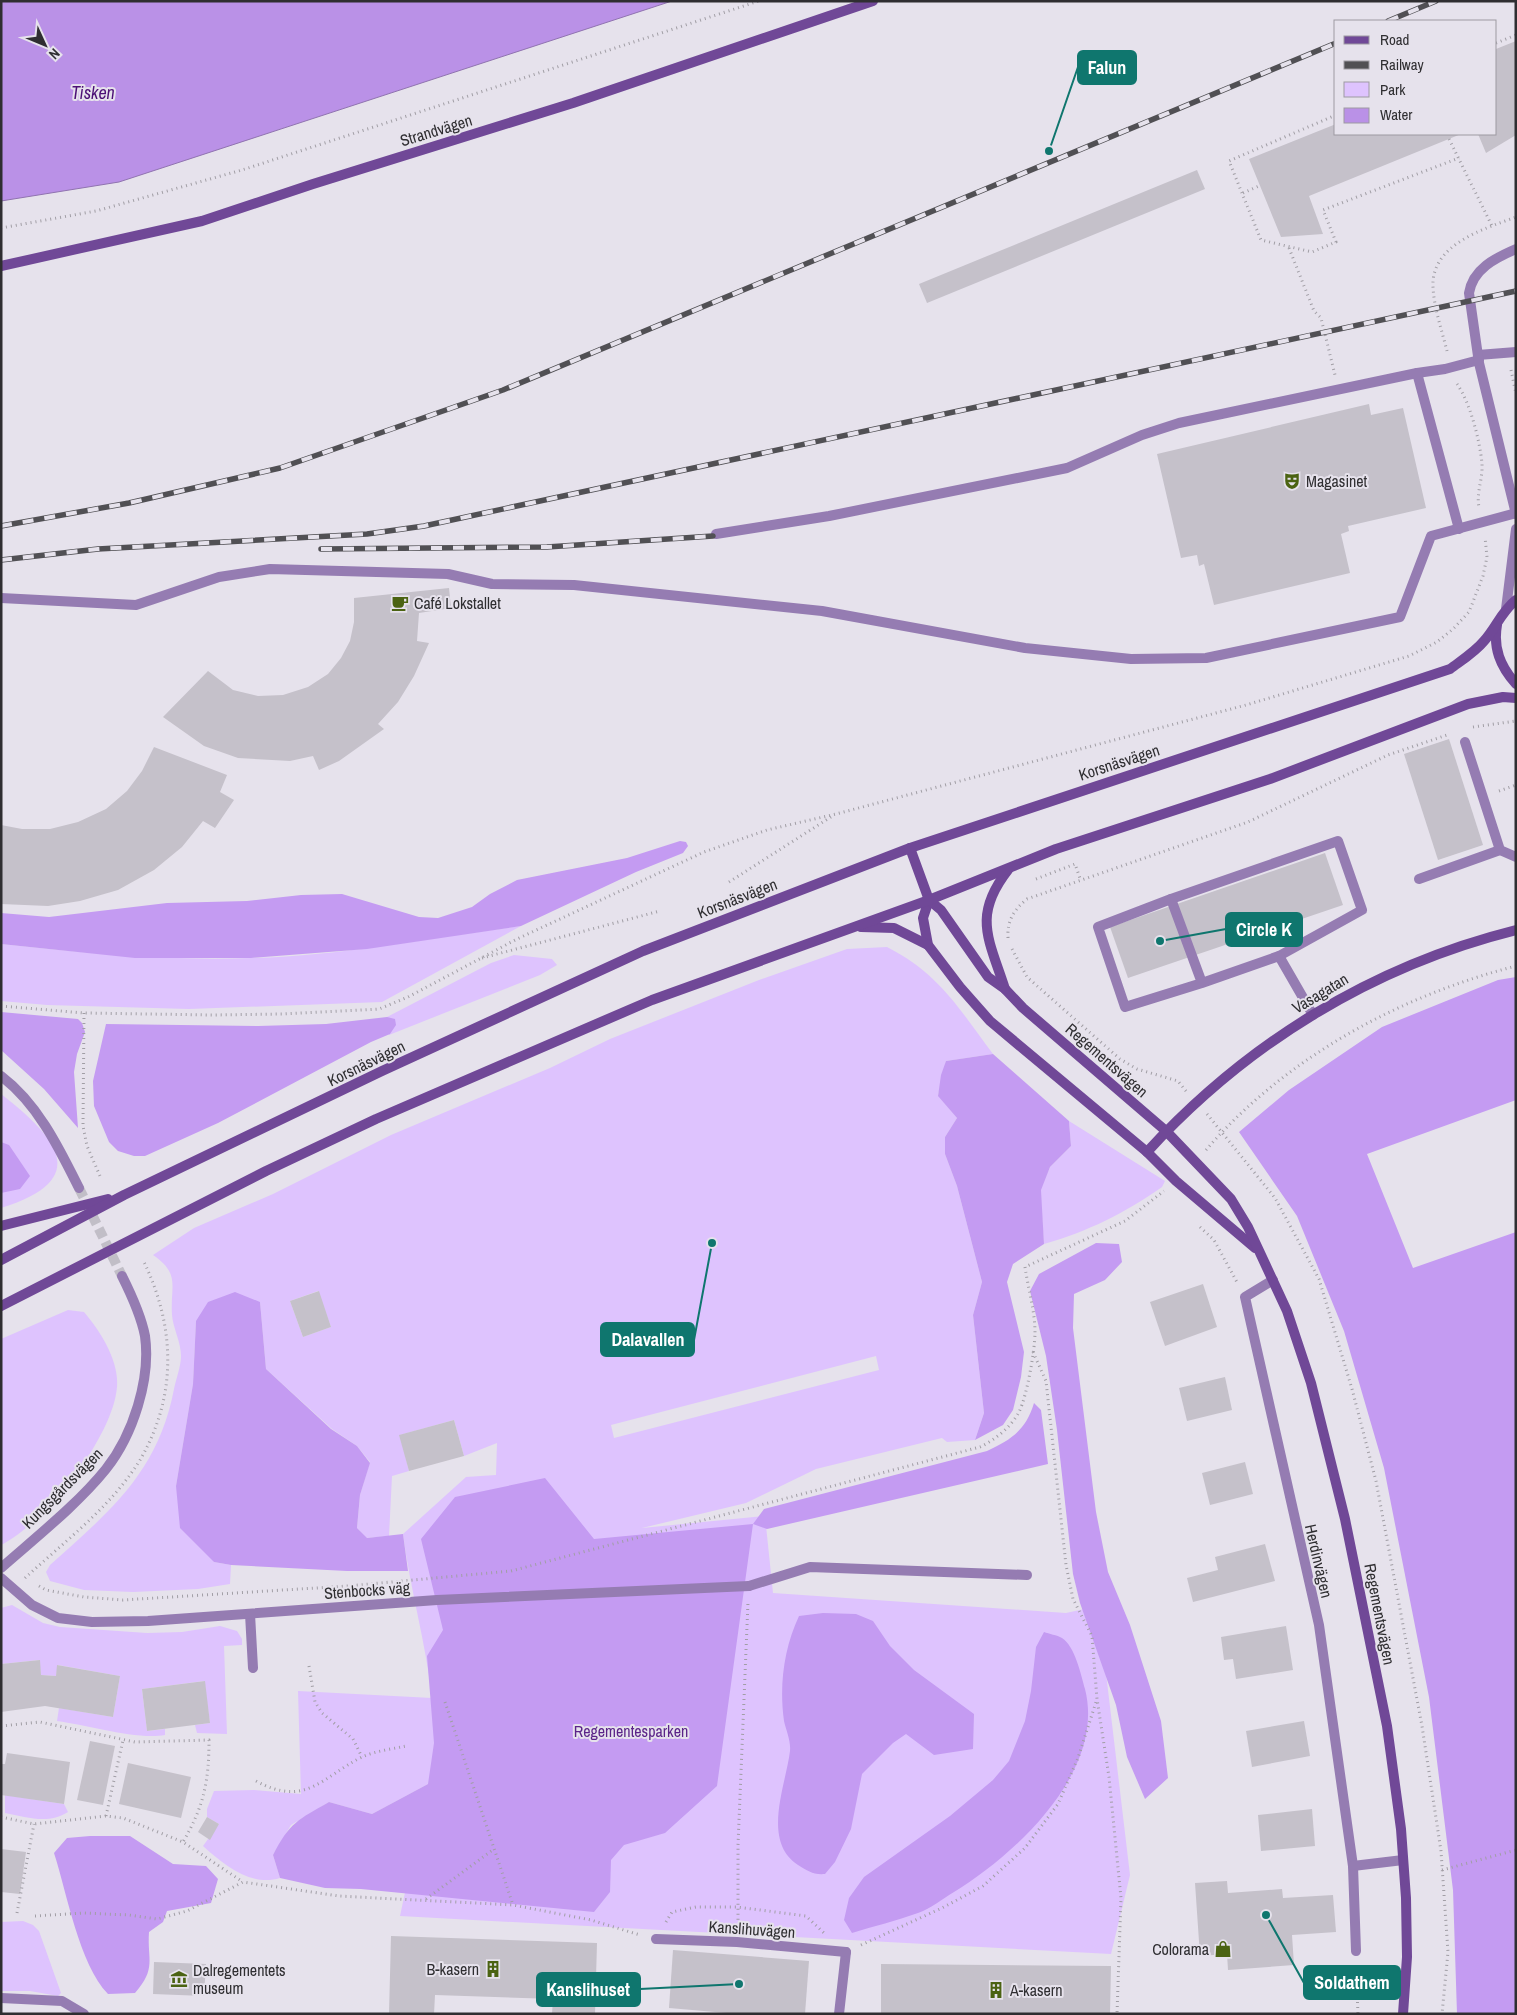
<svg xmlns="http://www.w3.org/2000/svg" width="1517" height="2015" viewBox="0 0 1517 2015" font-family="'Archivo Narrow',sans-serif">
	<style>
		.green { fill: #dec3fe; fill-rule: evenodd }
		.forest { fill: #c49bf2 }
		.water { fill: #ba91e7; stroke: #9073b0 }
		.building { fill: #c5c1ca }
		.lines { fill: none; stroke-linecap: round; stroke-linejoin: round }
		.street-tunnel { stroke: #c1bec7; stroke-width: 10; stroke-dasharray: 10 5; stroke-linecap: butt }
		.path { stroke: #a19ea5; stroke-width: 3; stroke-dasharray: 1 4; stroke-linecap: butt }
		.lane { stroke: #957cb2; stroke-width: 10 }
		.street { stroke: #957cb2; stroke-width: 10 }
		.secondary { stroke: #704897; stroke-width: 10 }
		.rail-casing { stroke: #515054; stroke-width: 5.5 }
		.rail { stroke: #e6e2ec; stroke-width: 4; stroke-dasharray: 11; stroke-linecap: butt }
		.labels { text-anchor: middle; stroke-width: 4; stroke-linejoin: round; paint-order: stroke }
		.street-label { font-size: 16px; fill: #2f2e31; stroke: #e6e2ec }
		.poi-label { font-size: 16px; fill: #2f2e31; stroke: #e6e2ec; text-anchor: start }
		.park-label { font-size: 16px; fill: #5b2488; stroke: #e6e2ec }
		.water-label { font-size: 18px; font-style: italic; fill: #4c1076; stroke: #e6e2ec }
		.leader { fill: none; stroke: #0f766e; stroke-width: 2 }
		.callout-dot { fill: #0f766e; stroke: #e6e2ec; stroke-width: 2 }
		.callout { fill: #0f766e; stroke: #0f766e; stroke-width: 2 }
		.callout-label { font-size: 18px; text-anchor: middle; font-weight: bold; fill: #fff }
	</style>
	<rect width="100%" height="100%" fill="#e6e2ec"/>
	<g class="green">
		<path d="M521,926l-139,76 -193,7 -142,-4 -46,-4v-57c83,9 166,17 250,14 91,-2 180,-21 270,-32z"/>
		<path d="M887,947c53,27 72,62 106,107l-47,7 -8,34 19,23 -12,19v17l12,32 25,96 -9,33 11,98 -9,27 -28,2 -5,-4 -126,31 -70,34 -104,25 123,-12 8,77 293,20 32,-7 32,269 -19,79 -711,-38 28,-132 -56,30 -43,-12 -38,23 -18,30 7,23c-29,9 -56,-13 -77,-32l16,-22 -12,-7v-8l7,-18 40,-1 47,4 -3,-103 134,7c-6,-55 -22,-109 -29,-164l63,-57 30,-2 1,-32 -33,13 -10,-36 -54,15 9,36 -17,5 -3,60 -23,2 -9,-10 3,-33 10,-33 -13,-16 -25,-17 -66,-60 -6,-67 -64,19 -3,63 -17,102 38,76 17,3 -1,19 -32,5 -65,3 -49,-2 -34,-9 -4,-9 4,-7c59,-53 108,-92 124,-176 2,-10 7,-23 7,-33 0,-14 -8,-28 -9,-41 -2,-29 9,-41 -19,-60l41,-27 79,-34 118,-59 159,-67 60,-29 149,-59 88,-31zM318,1291l13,36 -28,10 -13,-36zM876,1356l3,14 -265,68 -3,-13z"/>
		<path d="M514,955l38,4 5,6 -17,10 -151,60 -2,-18 104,-54z"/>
		<path d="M1,1094c55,43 93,85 0,114z"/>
		<path d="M1069,1121l96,60 -3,6c-39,27 -73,44 -118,57l-4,-54 10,-23 21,-21z"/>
		<path d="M68,1310l16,2c16,19 35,48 33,75 -4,50 -72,136 -116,158v-206z"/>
		<path d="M12,1605l31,18 17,4 87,6 35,-1 38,-6 17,5 5,8v6l-18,1 3,88 -30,-1 -2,-8 15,-2 -6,-42 -62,8 5,42 18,-2v6c-29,5 -77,-10 -108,-14l2,-13 54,9 7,-41 -62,-11 -2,11 -15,-1 -2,-15 -38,4v-56z"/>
		<path d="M5,1795l59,9 4,8c-20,13 -41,5 -63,1z"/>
		<path d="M23,1921l10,4 6,6 22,62 -3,3 -28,-5h-29v-69z"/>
	</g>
	<g class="forest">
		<path d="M680,841l6,1 2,4 -5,7 -47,19 -115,54 -154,23 -116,9h-116l-134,-14v-31l48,4 118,-14 80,-2 54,-6 41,-1 77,23 19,1 34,-11 18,-13 27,-14 110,-22z"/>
		<path d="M1516,977v123l-149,54 46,114 103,-36v782h-59l-4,-124 -24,-193 -45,-229 -40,-137 -47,-115 -58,-84 50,-42 93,-63 116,-47z"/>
		<path d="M1,1012l77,7 4,4 3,9 -8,22 -3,18 4,56 -34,-39 -43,-39z"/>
		<path d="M387,1017l8,2 1,6 -6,9 -19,8 -153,81 -73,33h-11l-16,-5 -9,-9 -15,-36 -1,-25 13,-57 152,2 68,-2z"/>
		<path d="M993,1054l76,67 2,25 -21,21 -9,23 3,54 -31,20 -6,18 17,70 -3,25 -8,33 -10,15 -28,15 9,-27 -11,-98 9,-33 -25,-96 -12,-32v-17l12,-19 -19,-22 3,-21 5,-14z"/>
		<path d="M1,1142l8,3 21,31 -10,13 -19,4z"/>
		<path d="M1096,1243l23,1 3,18 -17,18 -31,14 -1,34 23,184 12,60 22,53 31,96 7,57 -23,21 -18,-42 -11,-52 -36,-102 -7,-29 -16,-144 -11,-74 -16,-65 9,-17z"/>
		<path d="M235,1292l25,10 6,67 65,60 26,17 13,17 -10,32 -3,33 10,10 36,-4 5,37h-61l-116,-6 -17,-3 -34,-34 -4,-42 17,-102 3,-63 12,-19z"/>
		<path d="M1034,1403l7,7 7,54 -281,65 -14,-5 -36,262 -52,47 -41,12 -13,15 -1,32 -16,20 -233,-23 -36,-1 -45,-10 -7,-23c17,-33 25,-35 56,-53l43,12 56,-30 6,-41 -7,-87 16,-26 -22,-91 34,-42 90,-19 49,61 159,-15 11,-15 223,-58c24,-11 39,-21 47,-48z"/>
		<path d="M823,1613l33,1 17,7 17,25 24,24 60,44 -1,35 -39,6 -28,-21 -13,9 -31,31 -11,55 -16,33 -10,12c-12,1 -17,-3 -27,-9 -37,-24 -12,-80 -8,-114 1,-10 -4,-21 -6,-30 -5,-36 0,-73 15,-105z"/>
		<path d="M1044,1632c5,2 13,3 18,6 13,8 19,37 23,51 21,82 -69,165 -131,203 -12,7 -24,17 -36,21 -22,8 -44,13 -66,20l-8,-13 5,-22 15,-21 86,-61 43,-36 16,-19 16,-40 6,-30 5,-44z"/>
		<path d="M90,1836h40l43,28 33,2 12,13 -7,24 -44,8 -4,11 -14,10c-2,28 8,36 -14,61l-27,1c-29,-30 -41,-101 -54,-141l13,-15z"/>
	</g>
	<path class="water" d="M1,1h671l-553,181 -118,19z"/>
	<g class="building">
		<path d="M1516,41v94l-30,18 -8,-19h18v-85z"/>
		<path d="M1336,124v10h125l-152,62 14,38 -42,3 -32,-78z"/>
		<path d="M1197,170l8,19 -278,114 -8,-19z"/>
		<path d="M1369,404l2,11 32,-7 23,100 -78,18 1,5 -8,3 9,39 -136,32 -10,-41 -5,2 -2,-11 -16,3 -24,-104z"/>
		<path d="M449,588l2,20 -32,5 -2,28 12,2 -15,33 -16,26 -20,22 6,5 -45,32 -20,9 -6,-14 -23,5 -52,-3 -34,-12 -41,-29 45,-46 25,19 25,6 25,-1 25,-8 20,-13 13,-16 9,-17 4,-19v-24z"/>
		<path d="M1449,739l34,106 -45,15 -34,-106z"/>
		<path d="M154,747l73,28 -7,17 14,8 -19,28 -12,-7 -21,26 -28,23 -36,20 -38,11 -32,5 -47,-2v-79l21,4h28l28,-7 28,-13 21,-18 15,-20z"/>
		<path d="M1325,853l18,52 -215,73 -18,-51z"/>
		<path d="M1203,1284l14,43 -52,19 -15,-44z"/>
		<path d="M319,1291l12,36 -28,10 -13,-36z"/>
		<path d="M1225,1377l7,33 -45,11 -8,-33z"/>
		<path d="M454,1420l10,36 -55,15 -10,-36z"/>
		<path d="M1245,1462l8,32 -43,11 -8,-32z"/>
		<path d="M1265,1544l10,37 -82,21 -6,-24 31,-8 -3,-13z"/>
		<path d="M1286,1626l7,44 -57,9 -3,-20 -9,1 -3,-23z"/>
		<path d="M40,1660l1,15 15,1 1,-11 63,11 -7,41 -68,-11 -44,6v-48z"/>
		<path d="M205,1681l5,42 -63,8 -5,-42z"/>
		<path d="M1304,1721l6,35 -58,11 -6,-36z"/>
		<path d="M90,1741l25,5 -12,59 -26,-5z"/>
		<path d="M7,1753l63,9 -6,42 -63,-9v-31h4z"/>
		<path d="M128,1763l63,14 -10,41 -62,-14z"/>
		<path d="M1312,1809l3,37 -54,5 -3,-36z"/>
		<path d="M207,1817l12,7 -9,16 -12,-8z"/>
		<path d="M1,1849l25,3 -6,42 -19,-2z"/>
		<path d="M1227,1881l1,12 54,-4 1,9 50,-3 3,37 -44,3 2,30 -66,5 -1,-16 -27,2 -5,-73z"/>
		<path d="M391,1936l206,7 -2,71h-43l1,-15 -118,-4 -1,19h-45z"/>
		<path d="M673,1950l136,11 -4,53h-67l-69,-6z"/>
		<path d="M154,1962l52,2 -2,32 -51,-2z"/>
		<path d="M881,1964l230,2 -1,48h-229z"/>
	</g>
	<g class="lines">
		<path class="street-tunnel" d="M79,1188l43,88"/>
		<g class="path">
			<path d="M1496,43l20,-8"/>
			<path d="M1336,115l-107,46 32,79 51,12 24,-10 -13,-32 136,-52"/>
			<path d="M1449,139l43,87"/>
			<path d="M1243,193l16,-7"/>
			<path d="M1,228l95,-17 146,-41 517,-169"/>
			<path d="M1289,248l25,63 7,7 14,57"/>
			<path d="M1447,351c-5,-20 -13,-43 -14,-64 -2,-43 51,-58 83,-70"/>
			<path d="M1511,370l5,24"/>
			<path d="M1457,384c13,18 23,57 25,80 1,15 -6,29 -3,43"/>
			<path d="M1473,727l43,-6"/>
			<path d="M1499,791l17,-6"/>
			<path d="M1036,879l39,-15 6,17"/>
			<path d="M729,882l105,-67"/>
			<path d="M1008,938c-1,-18 6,-28 19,-39l221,-77 140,-67 62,-21"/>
			<path d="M1012,949l15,28 93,82 17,10 41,12 8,10"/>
			<path d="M482,958l178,-47"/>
			<path d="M1,1006l83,7 128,2 71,-1 96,-5 29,-12 109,-58 187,-87 63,-22 69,-16 410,-109 163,-49 28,-14 16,-13 16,-17 14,-36 4,-19 -2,-20"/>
			<path d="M84,1013l-1,113 4,20 13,30"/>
			<path d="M1207,1114l68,84 44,81 33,110 24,92 46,245 19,125 7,101 -6,62"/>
			<path d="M1206,1150c79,-92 193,-154 310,-184"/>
			<path d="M1200,1227l14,13 24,44"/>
			<path d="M1033,1352l13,29 20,184 7,34 19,37 5,63 12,78 12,121 -4,116"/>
			<path d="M25,1578c39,-36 87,-72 115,-118 38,-65 35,-135 3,-200"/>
			<path d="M39,1586l7,4 38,7 39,3 225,-14 163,-15 469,-124c15,-7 31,-20 39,-35 8,-16 16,-62 16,-80 0,-21 -7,-44 -10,-65l100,-46 39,-30"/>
			<path d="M309,1666l6,36 7,11 31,26 9,18"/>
			<path d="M445,1702l68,203"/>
			<path d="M1,1726l39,-4 95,20 74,-2c0,41 -5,66 -26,102"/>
			<path d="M256,1781c50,27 66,-4 106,-24 13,-6 30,-8 44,-11"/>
			<path d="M106,1816l17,-76"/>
			<path d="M1,1817l33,7 72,-8 17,2 60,24 60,40"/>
			<path d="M1442,1870l74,-20"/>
			<path d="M426,1899l68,-50"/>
			<path d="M17,1913l17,-89"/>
			<path d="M35,1916l48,-3 46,2 28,4 30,-8 56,-29 96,14 174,9 78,15 49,15"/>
			<path d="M666,1922l6,-10 24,-5h41l69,9 18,17"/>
			<path d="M740,1924l-2,-2v-77l10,-243"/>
			<path d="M861,1945l81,-37 41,-22 42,-38 33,-44 20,-46 19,-59"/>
			<path d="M1356,1967l2,47"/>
		</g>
		<g class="lane">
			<path d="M1478,355l38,-3"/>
			<path d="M1417,373l28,-4 34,-9"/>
			<path d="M716,534l113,-18 238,-48 75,-33 37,-12 238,-50 42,156"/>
			<path d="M1,598l135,7 83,-28 51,-8 178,5 44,10 82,1 248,26 203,37 106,11 75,-1 194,-41 31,-81 85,-23"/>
			<path d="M1465,742l35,108 16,7"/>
			<path d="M1419,879l81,-29"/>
			<path d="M1171,899l167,-58 24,69 -83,46"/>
			<path d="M1202,983l-77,24 -27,-80 73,-28 31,84 77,-27 34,59"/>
			<path d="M749,1586l61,-19 217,8"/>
			<path d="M250,1614l3,54"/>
			<path d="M1,1998l61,3 22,13"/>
			<path d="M839,2014l7,-62"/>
		</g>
		<g class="street">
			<path d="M1516,249c-21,9 -43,20 -47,44l10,70 37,151"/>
			<path d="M1506,609l10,-80"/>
			<path d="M1,1076c37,28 58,72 78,112"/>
			<path d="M1273,1280l-28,17 74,328 34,241 3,85"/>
			<path d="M1,1568c34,-30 77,-64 105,-99 27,-34 45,-90 39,-133 -4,-21 -14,-42 -23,-60"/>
			<path d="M1,1578l31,27 26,13 34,4 56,-1 289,-21 312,-14"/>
			<path d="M1353,1866l50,-6"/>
			<path d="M656,1939l81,3 109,10"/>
		</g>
		<g class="secondary">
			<path d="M1,266l201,-45 111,-37 260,-81 300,-102"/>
			<path d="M1497,625c-4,23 3,41 19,59"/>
			<path d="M910,848l19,52 -6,18 5,27 32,42 30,34 157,131 29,29 79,67"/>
			<path d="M929,900l12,10 47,67 17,12 18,19 143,123 65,68 17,28 39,84 24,72 34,136 42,207 14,103 5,69 1,59 -4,57"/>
			<path d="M861,927l33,1 34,17"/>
			<path d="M1005,989c-16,-50 -33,-73 3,-119"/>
			<path d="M1147,1152c100,-109 225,-186 369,-222"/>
			<path d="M1,1226l107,-27"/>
			<path d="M1,1260l123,-65 258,-124 261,-120 267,-103 540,-179c12,-9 25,-17 34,-28 12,-13 17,-29 32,-41"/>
			<path d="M1,1306l265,-135 110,-52 276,-119 277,-100 127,-51 214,-70 198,-75 35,-7 13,1"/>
		</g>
		<g class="rail-casing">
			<g id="rail">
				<path d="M1388,21l48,-20"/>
				<path d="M1,526l128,-23 151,-35 223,-78 833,-347"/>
				<path d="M321,549l226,-2 166,-11"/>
				<path d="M1,560l97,-11 269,-15 57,-8 1092,-235"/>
			</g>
		</g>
		<use href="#rail" class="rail"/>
	</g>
	<defs>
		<g id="theatre-bare" transform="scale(1.35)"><path d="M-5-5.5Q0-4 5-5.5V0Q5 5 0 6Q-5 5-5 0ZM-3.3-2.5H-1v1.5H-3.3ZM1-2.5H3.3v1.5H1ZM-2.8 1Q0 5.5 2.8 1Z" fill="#4b6312" stroke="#e6e2ec" stroke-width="2.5" paint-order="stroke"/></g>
		<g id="cafe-bare" transform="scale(1.35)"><path d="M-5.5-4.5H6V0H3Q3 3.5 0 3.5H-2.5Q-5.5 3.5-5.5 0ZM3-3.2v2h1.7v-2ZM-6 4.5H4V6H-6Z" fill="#4b6312" stroke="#e6e2ec" stroke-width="2.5" paint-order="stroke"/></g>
		<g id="shop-bare" transform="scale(1.35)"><path d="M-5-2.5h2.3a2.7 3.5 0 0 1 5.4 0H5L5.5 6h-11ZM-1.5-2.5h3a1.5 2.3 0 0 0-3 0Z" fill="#4b6312" stroke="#e6e2ec" stroke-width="2.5" paint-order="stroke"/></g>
		<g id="building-bare" transform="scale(1.35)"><path d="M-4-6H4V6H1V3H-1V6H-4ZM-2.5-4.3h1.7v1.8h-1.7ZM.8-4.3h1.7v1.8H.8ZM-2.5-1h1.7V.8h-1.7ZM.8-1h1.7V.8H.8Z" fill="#4b6312" stroke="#e6e2ec" stroke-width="2.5" paint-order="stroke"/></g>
		<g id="museum-bare" transform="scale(1.35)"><path d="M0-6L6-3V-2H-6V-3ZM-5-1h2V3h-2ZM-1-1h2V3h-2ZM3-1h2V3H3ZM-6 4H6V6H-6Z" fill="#4b6312" stroke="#e6e2ec" stroke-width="2.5" paint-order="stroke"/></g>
	</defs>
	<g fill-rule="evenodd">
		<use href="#theatre-bare" x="1292" y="481"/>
		<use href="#cafe-bare" x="400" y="603"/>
		<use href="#shop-bare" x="1223" y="1949"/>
		<use href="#building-bare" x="493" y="1969"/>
		<use href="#museum-bare" x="179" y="1979"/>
		<use href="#building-bare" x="996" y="1990"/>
	</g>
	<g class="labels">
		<g class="street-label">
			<text transform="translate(436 130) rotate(-17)" y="6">Strandvägen</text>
			<text transform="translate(1119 762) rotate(-18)" y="6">Korsnäsvägen</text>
			<text transform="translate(737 898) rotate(-21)" y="6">Korsnäsvägen</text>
			<text transform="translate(1320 993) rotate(-31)" y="6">Vasagatan</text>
			<text transform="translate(1107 1060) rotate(41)" y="6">Regementsvägen</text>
			<text transform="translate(366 1063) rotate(-26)" y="6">Korsnäsvägen</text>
			<text transform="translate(62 1488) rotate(-45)" y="6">Kungsgårdsvägen</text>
			<text transform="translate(1319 1561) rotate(77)" y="6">Herdinvägen</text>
			<text transform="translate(367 1590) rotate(-4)" y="6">Stenbocks väg</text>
			<text transform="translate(1380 1614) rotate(79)" y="6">Regementsvägen</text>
			<text transform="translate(752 1929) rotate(4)" y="6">Kanslihuvägen</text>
		</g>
		<g class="poi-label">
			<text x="1306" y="487">Magasinet</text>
			<text x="414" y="609">Café Lokstallet</text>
			<text x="1209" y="1955" text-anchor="end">Colorama</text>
			<text x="479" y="1975" text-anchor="end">B-kasern</text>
			<text x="193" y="1976">Dalregementets<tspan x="193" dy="18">museum</tspan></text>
			<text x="1010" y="1996">A-kasern</text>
		</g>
		<g class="park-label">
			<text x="631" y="1737">Regementesparken</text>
		</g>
		<g class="water-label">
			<text x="93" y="99">Tisken</text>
		</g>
	</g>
	<path class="leader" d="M1049 151L1078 67M1160 941L1226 929M712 1243L694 1340M1266 1915L1304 1983M739 1984L640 1989"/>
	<g class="callout-dot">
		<circle cx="1049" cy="151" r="5"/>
		<circle cx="1160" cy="941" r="5"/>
		<circle cx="712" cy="1243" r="5"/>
		<circle cx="1266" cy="1915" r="5"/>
		<circle cx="739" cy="1984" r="5"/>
	</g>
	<g class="callout">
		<rect x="1078" y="51" width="58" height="33" rx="5"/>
		<rect x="1226" y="913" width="76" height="33" rx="5"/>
		<rect x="601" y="1323" width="93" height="33" rx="5"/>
		<rect x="1304" y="1966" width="96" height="33" rx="5"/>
		<rect x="537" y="1973" width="103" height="33" rx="5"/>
	</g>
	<g class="callout-label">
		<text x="1107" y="74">Falun</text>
		<text x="1264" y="936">Circle K</text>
		<text x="648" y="1346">Dalavallen</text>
		<text x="1352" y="1989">Soldathem</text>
		<text x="588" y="1996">Kanslihuset</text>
	</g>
	<rect width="1517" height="2015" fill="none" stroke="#2f2e31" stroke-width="5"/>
	<rect x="1334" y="20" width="162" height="115" fill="#e6e2ec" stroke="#9d9aa1"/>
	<rect x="1344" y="36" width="25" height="8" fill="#704897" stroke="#9d9aa1"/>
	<text x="1380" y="45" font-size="15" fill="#2f2e31">Road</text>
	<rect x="1344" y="61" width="25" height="8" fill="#515054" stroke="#9d9aa1"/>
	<text x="1380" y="70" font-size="15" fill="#2f2e31">Railway</text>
	<rect x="1344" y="82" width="25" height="15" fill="#dec3fe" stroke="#9d9aa1"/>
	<text x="1380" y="95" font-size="15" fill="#2f2e31">Park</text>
	<rect x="1344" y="108" width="25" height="15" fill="#ba91e7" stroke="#9d9aa1"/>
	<text x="1380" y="120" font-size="15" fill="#2f2e31">Water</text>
	<g transform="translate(45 45) rotate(134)" stroke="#e6e2ec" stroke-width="4" paint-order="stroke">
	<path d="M0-4L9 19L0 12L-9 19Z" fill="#2f2e31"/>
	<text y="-8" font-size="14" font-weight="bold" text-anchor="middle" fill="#2f2e31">N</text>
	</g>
</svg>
